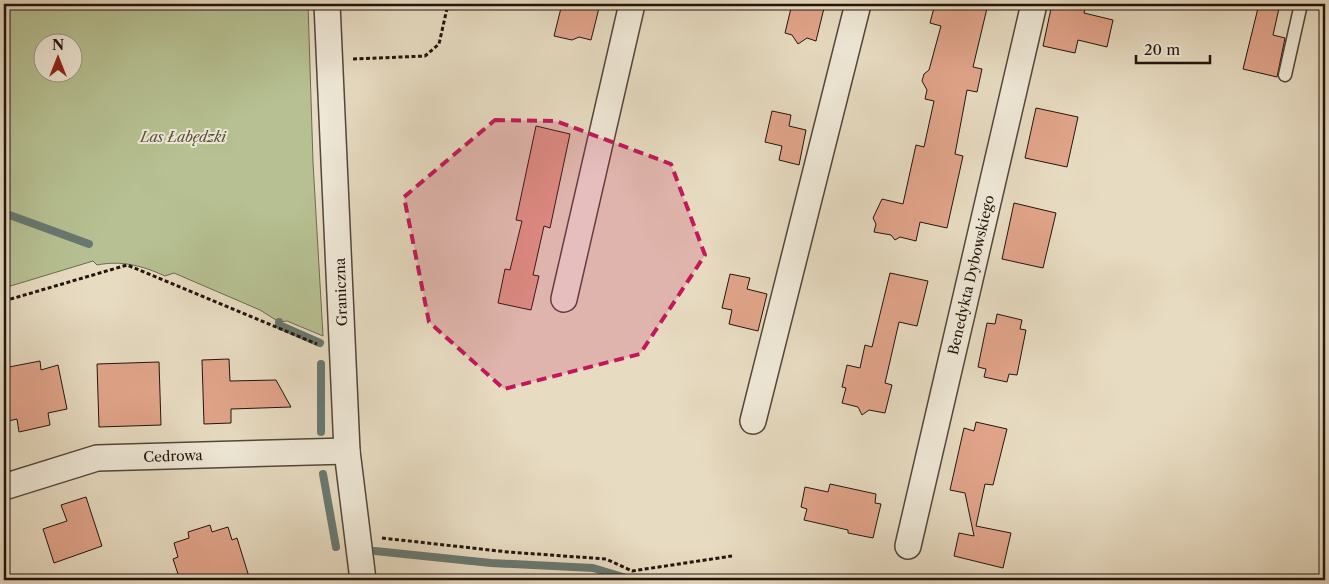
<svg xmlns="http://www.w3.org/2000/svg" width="1329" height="584" viewBox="0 0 1329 584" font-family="'Libre Caslon Text',serif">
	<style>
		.green { fill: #b6c092; stroke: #6c6a50; fill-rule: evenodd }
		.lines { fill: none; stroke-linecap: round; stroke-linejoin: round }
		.stream { stroke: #687871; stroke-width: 8 }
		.building { fill: #e1a48a; stroke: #22140d }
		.service-casing { stroke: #53463a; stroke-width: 15 }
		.minor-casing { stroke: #53463a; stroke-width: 28 }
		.path { stroke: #22140d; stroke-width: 3; stroke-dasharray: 4 2.5; stroke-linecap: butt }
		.service { stroke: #efe8d7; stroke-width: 12 }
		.minor { stroke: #efe8d7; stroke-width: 25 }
		.marked { fill: #c2185b; fill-opacity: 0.2; stroke: #c2185b; stroke-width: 4; stroke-dasharray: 10 6; stroke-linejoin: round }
		.labels { text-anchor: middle; stroke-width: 4; stroke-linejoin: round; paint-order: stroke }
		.park-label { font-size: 14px; font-style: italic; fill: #56503c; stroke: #efe8d7 }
		.street-label { font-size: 14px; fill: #22140d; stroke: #efe8d7 }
	</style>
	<rect width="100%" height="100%" fill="#e7dbc1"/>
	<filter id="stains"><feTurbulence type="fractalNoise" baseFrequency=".004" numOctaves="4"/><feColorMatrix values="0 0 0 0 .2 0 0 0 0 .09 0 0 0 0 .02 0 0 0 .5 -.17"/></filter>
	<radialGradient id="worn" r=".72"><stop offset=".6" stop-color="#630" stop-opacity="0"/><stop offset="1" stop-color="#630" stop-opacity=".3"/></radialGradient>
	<path class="green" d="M4,4h304l5,158 10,174 -36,-15 -8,1 -19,-12 -86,-37 -9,3c-22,-10 -43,-16 -68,-11l-4,-4 -89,27zM42,42h30v30h-30z"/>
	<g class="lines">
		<g class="stream">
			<path d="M4,213l85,31"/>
			<path d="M279,322v3l41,18"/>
			<path d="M321,364v68"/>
			<path d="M323,474l13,73"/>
			<path d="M375,551l116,12 102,5 40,12"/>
		</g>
	</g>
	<g class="building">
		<path d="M562,4h38l-9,36 -12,-3 -7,3 -18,-4z"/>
		<path d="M792,4h33l-9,37 -9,-3 -9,6 -6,-9 -7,-2z"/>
		<path d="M935,4h53l-15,63 9,2 -5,23 -10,-2 -12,64 8,2 -16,72 -27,-6 -4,19 -16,-4 -5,3 -4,-5 -17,-3 2,-8 -3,-6 9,-19 21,5 13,-59 8,2 10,-46 -9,-2 2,-9 -5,-9 2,-7 5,-4 12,-44 -11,-3z"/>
		<path d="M1052,4h34l-2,9 29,7 -6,27 -29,-7 -3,13 -32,-7z"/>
		<path d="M1259,4h21l-7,31 12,3 -8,39 -34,-8z"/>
		<path d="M1036,108l42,9 -11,50 -42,-9z"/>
		<path d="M772,111l19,4 -2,11 17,4 -7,35 -20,-5 3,-14 -17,-4z"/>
		<path d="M536,126l34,8 -20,94 -6,-2 -11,49 6,1 -8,34 -33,-7 7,-34 5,1 12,-49 -6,-1z"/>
		<path d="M1014,203l42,10 -13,55 -41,-9z"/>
		<path d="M890,273l38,8 -11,45 -18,-4 -14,61 7,2 -7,28 -16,-3 -7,5 -4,-8 -16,-4 4,-15 -4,-1 5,-22 13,3 5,-23 7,2z"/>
		<path d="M730,274l20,4 -3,11 20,5 -9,37 -29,-7 3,-14 -10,-2z"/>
		<path d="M997,314l25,6 -2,9 6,1 -9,45 -8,-1 -2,8 -23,-5 2,-8 -8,-2 9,-44 8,1z"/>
		<path d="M229,359l1,22 46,-1 15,27 -60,2v14l-27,1 -2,-64z"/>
		<path d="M40,361l1,9 17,-5 9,44 -19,4 2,12 -31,7 -2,-13 -13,3v-54z"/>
		<path d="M159,362l2,63 -62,2 -2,-63z"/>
		<path d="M976,422l31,7 -14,56 -8,-1 -9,42 35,7 -8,35 -49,-12 5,-23 15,3 -9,-43 -15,-3 14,-62 10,3z"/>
		<path d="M830,484l46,10 -1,9 6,1 -8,34 -25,-5v-3l-44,-10 3,-11 -6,-2 4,-20 23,5z"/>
		<path d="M86,497l16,49 -48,17 -11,-34 24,-8 -6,-16z"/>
		<path d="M210,525l2,7 16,-5 4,13 5,-2 13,42h-70l-7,-21 5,-2 -4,-14 15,-5 -1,-6z"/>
	</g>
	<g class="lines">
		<g class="service-casing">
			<path id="service" d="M1285,75l16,-71"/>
		</g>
		<g class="minor-casing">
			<g id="minor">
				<path d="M327,4l20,447 16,129"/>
				<path d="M564,299l68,-295"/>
				<path d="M753,421l105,-417"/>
				<path d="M4,487l93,-29 250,-7"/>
				<path d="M908,546l126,-542"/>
			</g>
		</g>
		<g class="path">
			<path d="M353,59l72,-3 14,-12 9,-40"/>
			<path d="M4,301l123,-36 190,79"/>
			<path d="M382,538l126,14 98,7 26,12 100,-15"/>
		</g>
		<use href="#service" class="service"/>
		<use href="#minor" class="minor"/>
	</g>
	<path class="marked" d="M495,120l61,1 115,43 34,91 -65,99 -136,35 -75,-67 -25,-125z"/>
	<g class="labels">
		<g class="park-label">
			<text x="183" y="142">Las Łabędzki</text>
		</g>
		<g class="street-label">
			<text transform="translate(971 275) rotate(-77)" y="5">Benedykta Dybowskiego</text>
			<text transform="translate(341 292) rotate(-92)" y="5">Graniczna</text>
			<text transform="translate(173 456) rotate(-2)" y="5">Cedrowa</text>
		</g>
	</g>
	<rect width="1329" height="584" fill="none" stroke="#e7dbc1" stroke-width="20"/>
	<rect x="5" y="5" width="1319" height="574" fill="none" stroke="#22140d" stroke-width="2.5"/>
	<rect x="10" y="10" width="1309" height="564" fill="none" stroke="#22140d"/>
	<g transform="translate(58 58)"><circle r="24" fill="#efe8d7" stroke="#9d9386"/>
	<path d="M0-4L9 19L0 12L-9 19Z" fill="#8f2418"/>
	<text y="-8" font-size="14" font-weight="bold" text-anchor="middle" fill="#22140d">N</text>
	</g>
	<path d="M1136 55v8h74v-8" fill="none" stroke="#22140d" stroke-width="2.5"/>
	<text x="1144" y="55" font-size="15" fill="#22140d" stroke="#efe8d7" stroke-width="4" paint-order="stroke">20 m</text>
	<rect width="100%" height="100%" filter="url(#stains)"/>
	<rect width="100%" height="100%" fill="url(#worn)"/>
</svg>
